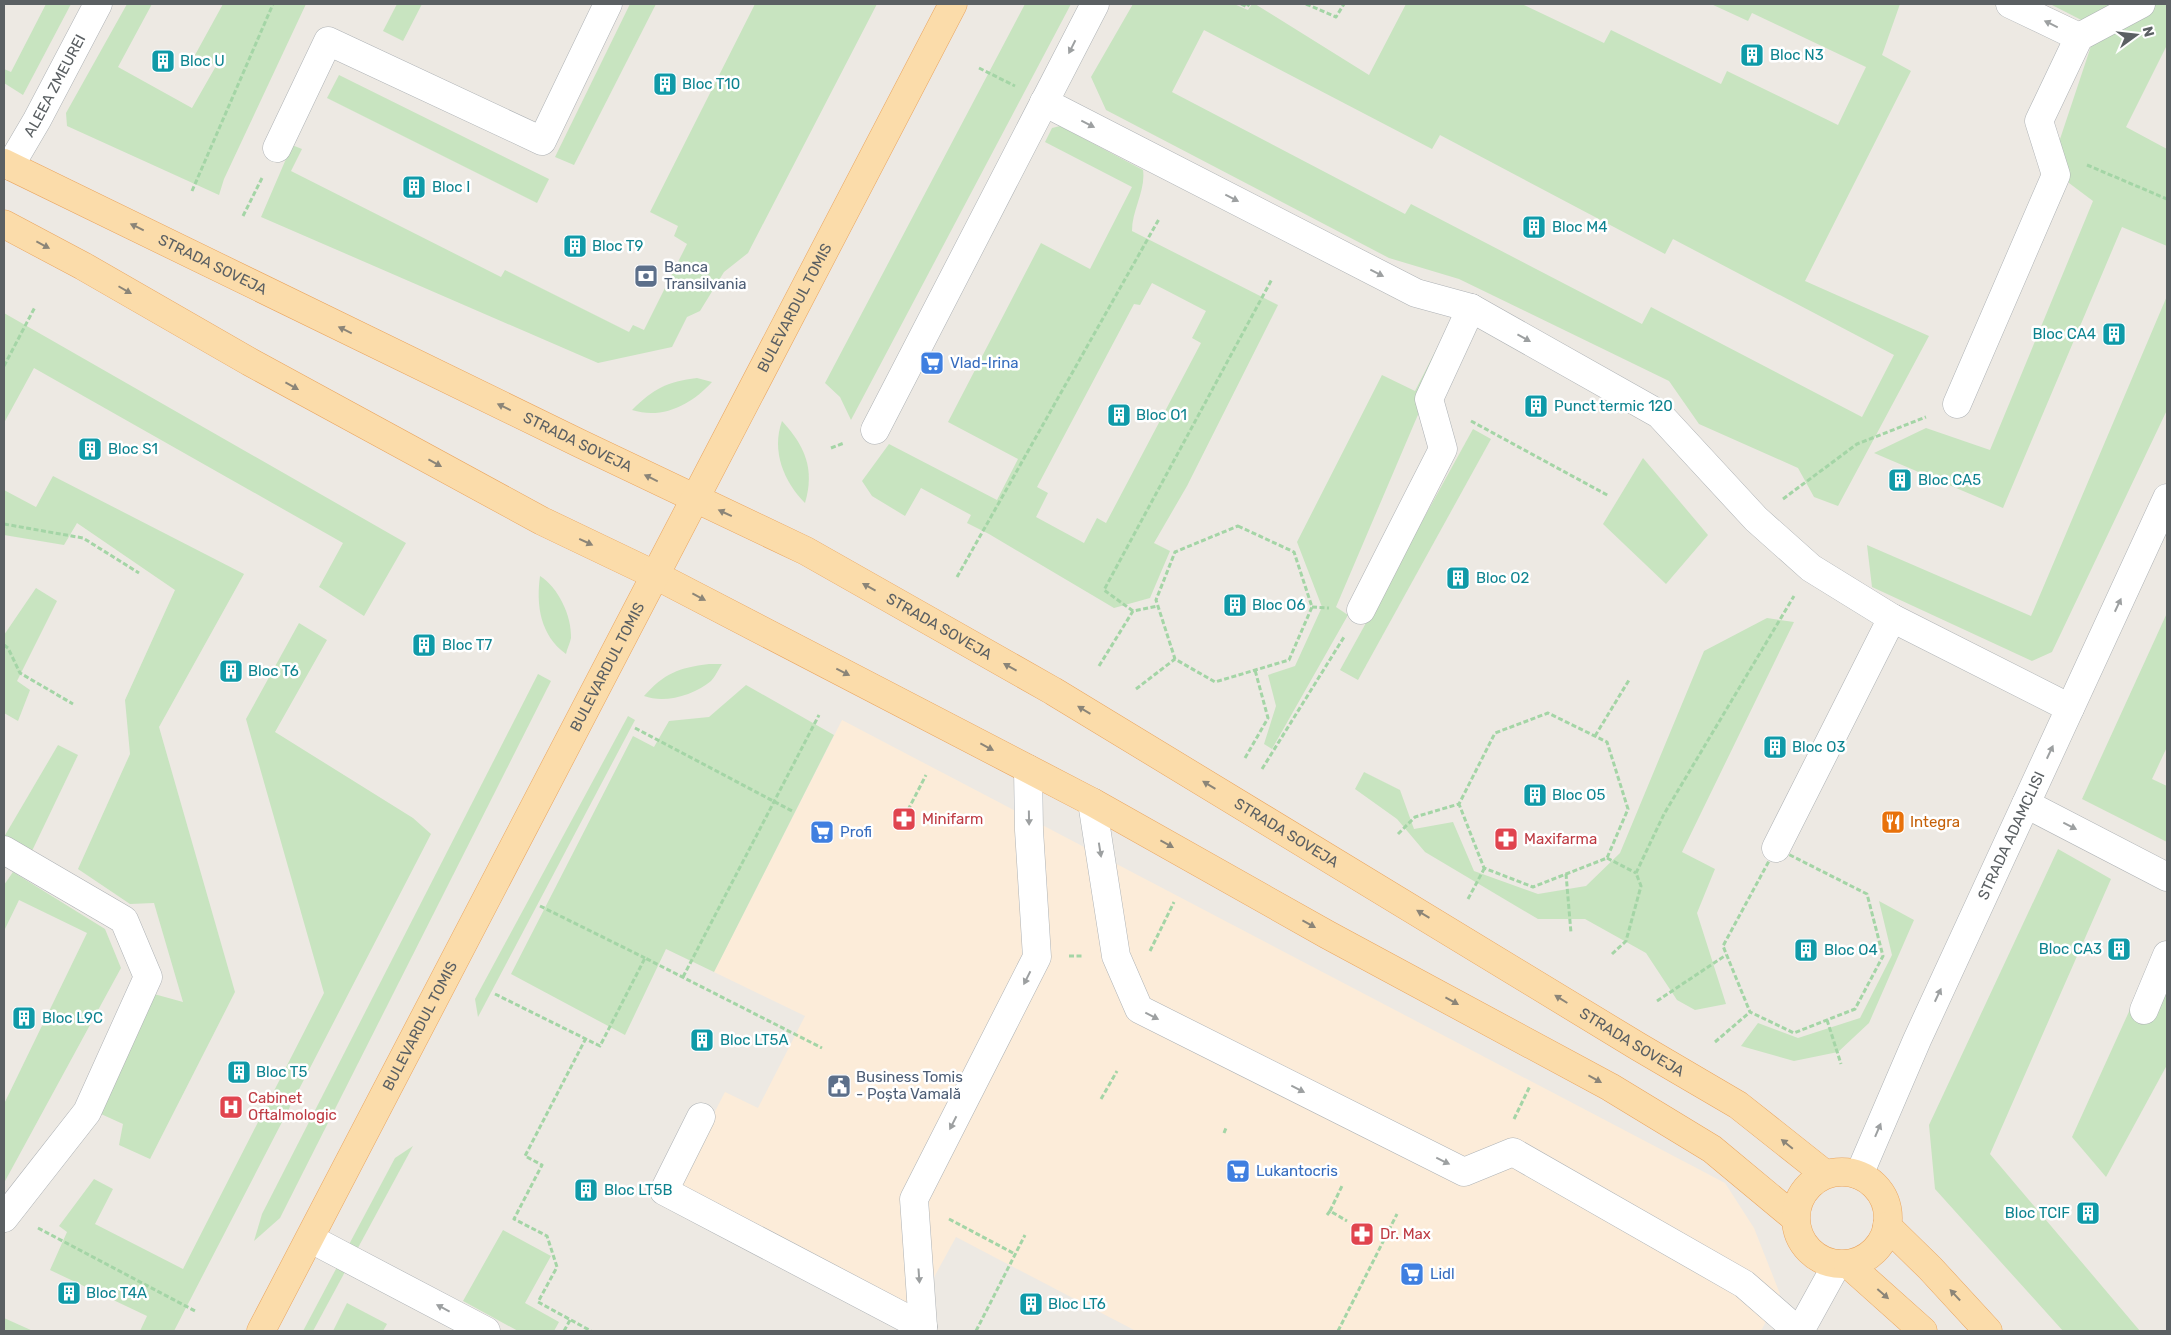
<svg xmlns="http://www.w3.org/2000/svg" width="2171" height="1335" viewBox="0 0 2171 1335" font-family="Rubik,sans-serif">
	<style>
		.commercial { fill: #fcecd9 }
		.green { fill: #c8e4c0; fill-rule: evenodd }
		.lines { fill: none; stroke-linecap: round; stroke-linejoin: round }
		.minor-casing { stroke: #aeb2b5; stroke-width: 29 }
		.major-casing { stroke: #eaa55f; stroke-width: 29 }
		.path { stroke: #a4d5a6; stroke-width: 3; stroke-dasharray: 5 2.5; stroke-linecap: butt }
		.minor { stroke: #fff; stroke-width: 28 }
		.major { stroke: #fbdcaa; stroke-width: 28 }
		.oneway { fill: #9da0a1 }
		.oneway2 { fill: #8b8578 }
		.labels { text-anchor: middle; stroke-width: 5; stroke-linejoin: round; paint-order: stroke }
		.culture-label { font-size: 15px; fill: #0d838f; stroke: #fff; text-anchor: start }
		.street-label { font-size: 15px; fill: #5b6063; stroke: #fff }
		.service-label { font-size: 15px; fill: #4e5e75; stroke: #fff; text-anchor: start }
		.shop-label { font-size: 15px; fill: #366cbe; stroke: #fff; text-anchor: start }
		.health-label { font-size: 15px; fill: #be3a42; stroke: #fff; text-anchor: start }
		.food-label { font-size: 15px; fill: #c56008; stroke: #fff; text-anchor: start }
	</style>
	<rect width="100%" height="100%" fill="#ede9e3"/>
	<path class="commercial" d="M842,720l883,463 29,45 26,66 -19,37h-625l-180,-94 -41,75 -240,-123 50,-97 33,16 47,-92 -91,-44z"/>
	<g class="green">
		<path d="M46,4h25l-48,91 -19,-12v-14l7,3z"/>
		<path d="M127,4h25l-34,63 74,41 24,-42 -21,-11 28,-51h83l-82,175 -5,16 -152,-69 -1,-13z"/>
		<path d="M397,4h25l-19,37 -20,-10z"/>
		<path d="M630,4h26l-82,161 -19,-8z"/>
		<path d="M755,4h122l-129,249 -24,19 -24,39 -13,6 -15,30 -74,16 -337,-146 31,-72 10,4 -11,22 210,106 4,-7 124,62 4,-7 11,5 43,-86 -13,-8 4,-10 -28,-14z"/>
		<path d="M1025,4h46l-220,416 -11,-23 -15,-14z"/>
		<path d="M1133,4h101l14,6 4,-6h3l114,71 37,-71h116l82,39 7,-13 110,54 6,-13 111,54 28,-58 -114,-54 -4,8 -37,-17h189l-18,51 29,16 -106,210 124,55 -91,170 -24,-9 -16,-29 -99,-44 -30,-43 -210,-102 -70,-21 -283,-148 -15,-33zM1204,30l228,119 8,-14 225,119 8,-15 221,116 -32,62 -211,-110 -9,17 -231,-120 -6,10 -233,-122z"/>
		<path d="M2050,4h117v41l-41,82 41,22v97l-45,-19 -119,281 -129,-55 52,-25 64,22 103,-249 -24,-18 -10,-41 38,-114z"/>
		<path d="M339,75l210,104 -12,24 -210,-105z"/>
		<path d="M1060,126l83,44c3,20 -11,40 -11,61l146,74 -91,181 -33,57 16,8 -20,47 -36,10 -125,-74 -22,-11 4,-8 -50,-27 -16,28 -33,-20 -10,-15 27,-37 108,56 21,-41 -70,-37 93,-179 49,26 42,-82 -87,-45 7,-14zM1152,283l54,28 -14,27 9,5 -95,180 -9,-5 -13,25 -48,-26 12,-24 -11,-6 97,-183 6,1z"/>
		<path d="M2167,296v114l-115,242 -20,9 -160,-74 -5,-42 164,71z"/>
		<path d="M4,313l402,230 -42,73 -45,-29 24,-44 -309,-175 -30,55z"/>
		<path d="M1438,346l8,3 -110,258 12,8 -76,134 -8,-5 12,-38 -8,-31 27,-9 27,-59 -25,-65 85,-167 33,16z"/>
		<path d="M697,378l15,4c-20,22 -49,38 -80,28 22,-22 35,-28 65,-32z"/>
		<path d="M782,421c23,25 33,48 23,82 -21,-21 -34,-52 -23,-82z"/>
		<path d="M1473,429l18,10 -133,241 -18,-10z"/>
		<path d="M1643,458l65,77 -42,49 -63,-60z"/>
		<path d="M53,476l191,98 -85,153 76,265 -85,167 -31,-14 4,-21 -22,-10 53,-120 29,8 -29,-99 -24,1 -52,-35 52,-115 -5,-54 50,-110 -98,-67 -13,22 -60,-10v-45l32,17z"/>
		<path d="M540,576c18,11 32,40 31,62 -1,5 -4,11 -5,16 -26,-19 -30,-49 -26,-78z"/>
		<path d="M36,588l21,13 -40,80 13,9 -12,31 -14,-8v-78z"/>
		<path d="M2167,613v134l-15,32 15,7v56l-85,-43z"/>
		<path d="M1767,618l27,4 -112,230 33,17 -18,44 29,91 -31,6 -18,-10 -31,-47 -61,-34h-47l-113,-67 -28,-33 -42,-30 9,-17 36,18 14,39 39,-7 21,49 64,23 48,-8 34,-33 84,-202z"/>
		<path d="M299,623l28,17 -52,92 138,86 18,16 -257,497h-34l7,-15 -97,-46 17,-38 -8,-6 35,-47 19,10 -18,35 88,45 141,-276 -78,-274z"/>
		<path d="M709,664h13c-4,6 -7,13 -11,17 -17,14 -46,23 -67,15 21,-23 34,-28 65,-32z"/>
		<path d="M538,674l13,7 -271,537 -26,23 8,-27z"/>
		<path d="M746,685l88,50 -120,237 -48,-23 -41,86 -114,-61 122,-238 21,11 15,-26 40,-4z"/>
		<path d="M628,716l7,4 -157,297 -3,-18z"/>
		<path d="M58,745l20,10 -47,98 -27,-16z"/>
		<path d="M2058,849l53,30 -121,275 150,177h-77l-128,-142 -6,-64z"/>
		<path d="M13,872l92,57 16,39 -117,215v-79l83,-171 -68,-33 -15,31v-46z"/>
		<path d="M1879,901l35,19 -45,103 -31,29 -44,9 -53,-15 17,-23 40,15 62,-20 32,-63z"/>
		<path d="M2147,972l20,10v83l-61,112 -34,-40z"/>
		<path d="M413,1146l-100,185h-10l92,-173z"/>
		<path d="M503,1230l48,26 -26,47 34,19 -5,9h-36l-55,-30z"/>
		<path d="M347,1303l40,21 -4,7h-50z"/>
		<path d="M4,1318l29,13h-29z"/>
	</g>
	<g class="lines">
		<g class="minor-casing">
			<g id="minor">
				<path d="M2010,4l69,33 62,-33"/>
				<path d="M1044,102l372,191 55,15 188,106 97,105 55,49 81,50 178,90"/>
				<path d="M277,148l51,-107 214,100 66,-137"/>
				<path id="s1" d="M10,166l27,-46 61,-116"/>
				<path d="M1957,404l99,-229 -17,-54 40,-84"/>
				<path d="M875,430l220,-426"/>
				<path d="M1361,610l82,-161 -14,-50 42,-91"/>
				<path d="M1092,802l24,154 23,53 325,163 49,-20 231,132 54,47"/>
				<path d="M2026,804l141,73"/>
				<path d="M1776,848l116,-230"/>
				<path d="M4,850l120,70 24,57 -61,135 -83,106"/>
				<path d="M2144,1010l23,-55"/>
				<path d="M701,1117l-37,74 259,136"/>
				<path id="s2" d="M1859,1175l58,-135 250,-542"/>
				<path d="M311,1239l175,92"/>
				<path d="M921,1331l2,-4 -9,-128 123,-242 -8,-127 -1,-61"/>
				<path d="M1800,1331l37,-67"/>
			</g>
		</g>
		<g class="major-casing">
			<g id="major">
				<path id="s3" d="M4,163l577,281 225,107 247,140 586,356 99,58 87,69"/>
				<path d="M4,224l79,42 167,96 292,159 113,54 437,227 236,133 282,152 102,62 83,69"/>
				<circle cx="1842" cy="1218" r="46"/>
				<path d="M1887,1226l43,42 58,63"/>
				<path d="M1848,1264l75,67"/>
				<path id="s4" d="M261,1331l692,-1327"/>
			</g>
		</g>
		<g class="path">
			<path d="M1241,4l6,3 2,-3"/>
			<path d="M1306,4l30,13 8,-13"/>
			<path d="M979,68l36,18"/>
			<path d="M2087,165l80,34"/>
			<path d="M192,191l81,-187"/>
			<path d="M243,216l19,-38"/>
			<path d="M4,366l31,-59"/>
			<path d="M1471,421l138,75"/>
			<path d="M831,448l13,-5"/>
			<path d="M1783,499l74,-55 69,-27"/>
			<path d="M4,524l79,14 56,35"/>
			<path d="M1238,526l56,26 18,55 -23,53 -74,22 -40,-23 -19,-59 19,-48z"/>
			<path d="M957,577l202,-358"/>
			<path d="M1312,607l17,1"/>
			<path d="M1133,611l-29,-21 168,-311"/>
			<path d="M4,645l4,3 12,25 53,31"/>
			<path d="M1099,666l34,-55 25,-5"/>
			<path d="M1136,689l39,-30"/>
			<path d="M635,728l159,84"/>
			<path d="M1595,736l34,-56"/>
			<path d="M1245,758l23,-40 -13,-48"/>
			<path d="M1262,769l82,-132"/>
			<path d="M908,810l18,-35"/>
			<path d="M1398,834l17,-17 44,-13 36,-71 53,-20 59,29 21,67 -21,49 -74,29 -49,-19 -25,-64"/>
			<path d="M1776,848l91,46 16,62 -28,53 -61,24 -44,-21 -27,-66z"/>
			<path d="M1607,858l29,15"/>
			<path d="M1566,874l5,59"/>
			<path d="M1468,899l16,-30"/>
			<path d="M540,906l105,52"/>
			<path d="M1150,951l24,-49"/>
			<path d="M1612,954l14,-13 15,-55 -5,-13 28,-59 130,-218"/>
			<path d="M1069,956h14"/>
			<path d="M683,977l136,-262"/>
			<path d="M495,994l105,52 45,-88 177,90"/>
			<path d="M1657,1001l69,-46"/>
			<path d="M1827,1020l14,44"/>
			<path d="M586,1038l-61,118 17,9 -28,54 33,17 10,31 -19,35 53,29"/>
			<path d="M1715,1042l35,-30"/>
			<path d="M1101,1099l16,-28"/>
			<path d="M1514,1119l16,-33"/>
			<path d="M1224,1133l2,-5"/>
			<path d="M1330,1211l12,-25"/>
			<path d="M1327,1215l3,-4 17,10"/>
			<path d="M949,1219l66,35"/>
			<path d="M38,1228l159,84"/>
			<path d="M564,1331l6,-11"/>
			<path d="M976,1331l49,-96"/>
			<path d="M1338,1331l59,-117"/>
		</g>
		<use href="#minor" class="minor"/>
		<use href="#major" class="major"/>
	</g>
	<defs><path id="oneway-solid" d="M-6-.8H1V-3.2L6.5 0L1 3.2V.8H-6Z" transform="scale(1.25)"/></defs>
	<g class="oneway">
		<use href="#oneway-solid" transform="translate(2051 24) rotate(-154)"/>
		<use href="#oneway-solid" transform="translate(1072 47) rotate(117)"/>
		<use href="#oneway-solid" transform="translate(1088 124) rotate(27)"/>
		<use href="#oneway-solid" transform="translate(1232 198) rotate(27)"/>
		<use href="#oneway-solid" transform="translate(1377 273) rotate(27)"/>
		<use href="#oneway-solid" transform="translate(1524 338) rotate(29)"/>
		<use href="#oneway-solid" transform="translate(2118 605) rotate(-65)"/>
		<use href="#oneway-solid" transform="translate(2050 752) rotate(-65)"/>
		<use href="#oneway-solid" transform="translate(1029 818) rotate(89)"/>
		<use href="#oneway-solid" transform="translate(2070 826) rotate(27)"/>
		<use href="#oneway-solid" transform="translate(1100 850) rotate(81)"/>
		<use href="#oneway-solid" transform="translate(1027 978) rotate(117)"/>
		<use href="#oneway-solid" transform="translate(1938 995) rotate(-65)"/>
		<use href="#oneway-solid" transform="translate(1152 1016) rotate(27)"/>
		<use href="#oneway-solid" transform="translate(1298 1089) rotate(27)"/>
		<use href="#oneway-solid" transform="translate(953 1123) rotate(117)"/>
		<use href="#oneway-solid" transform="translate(1878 1130) rotate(-67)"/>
		<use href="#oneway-solid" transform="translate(1443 1161) rotate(26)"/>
		<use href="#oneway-solid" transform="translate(919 1276) rotate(86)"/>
		<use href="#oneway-solid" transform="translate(443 1308) rotate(-152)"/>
	</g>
	<g class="oneway2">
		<use href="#oneway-solid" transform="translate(137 227) rotate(-154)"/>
		<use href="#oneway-solid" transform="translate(43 245) rotate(28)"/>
		<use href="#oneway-solid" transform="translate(125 290) rotate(30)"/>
		<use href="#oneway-solid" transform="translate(345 330) rotate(-154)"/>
		<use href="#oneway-solid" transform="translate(292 386) rotate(29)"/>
		<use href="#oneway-solid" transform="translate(504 407) rotate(-154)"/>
		<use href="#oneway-solid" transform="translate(435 463) rotate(29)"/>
		<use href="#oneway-solid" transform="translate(651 478) rotate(-154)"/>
		<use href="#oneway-solid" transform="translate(725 513) rotate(-155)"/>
		<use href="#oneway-solid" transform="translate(586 542) rotate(25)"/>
		<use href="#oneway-solid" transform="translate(869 587) rotate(-151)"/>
		<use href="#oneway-solid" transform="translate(699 597) rotate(28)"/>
		<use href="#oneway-solid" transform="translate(1010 667) rotate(-151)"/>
		<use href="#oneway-solid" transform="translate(843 672) rotate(27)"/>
		<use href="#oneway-solid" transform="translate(1084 710) rotate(-149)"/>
		<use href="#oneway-solid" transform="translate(987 747) rotate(28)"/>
		<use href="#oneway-solid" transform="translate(1209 785) rotate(-149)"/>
		<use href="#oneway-solid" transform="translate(1167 844) rotate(29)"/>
		<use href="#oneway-solid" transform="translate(1423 914) rotate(-149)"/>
		<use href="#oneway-solid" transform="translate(1309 924) rotate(29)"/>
		<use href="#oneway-solid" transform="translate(1561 999) rotate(-148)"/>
		<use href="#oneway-solid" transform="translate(1452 1001) rotate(29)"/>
		<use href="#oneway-solid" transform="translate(1595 1079) rotate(29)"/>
		<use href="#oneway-solid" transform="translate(1787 1144) rotate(-141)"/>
		<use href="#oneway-solid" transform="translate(1883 1294) rotate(41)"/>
		<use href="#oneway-solid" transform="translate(1955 1295) rotate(-133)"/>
	</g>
	<defs>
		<g id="building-square" transform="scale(1.25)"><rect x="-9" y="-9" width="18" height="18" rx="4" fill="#0f9aa8" stroke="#fff"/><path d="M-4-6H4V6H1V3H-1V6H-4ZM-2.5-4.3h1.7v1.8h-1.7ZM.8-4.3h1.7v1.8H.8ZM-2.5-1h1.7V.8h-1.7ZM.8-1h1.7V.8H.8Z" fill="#fff"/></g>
		<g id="bank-square" transform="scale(1.25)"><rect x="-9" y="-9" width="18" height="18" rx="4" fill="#5c6f8a" stroke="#fff"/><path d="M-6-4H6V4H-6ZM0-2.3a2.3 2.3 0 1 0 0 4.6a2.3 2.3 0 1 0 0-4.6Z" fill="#fff"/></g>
		<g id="supermarket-square" transform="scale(1.25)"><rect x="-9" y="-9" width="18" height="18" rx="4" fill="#3f7fe0" stroke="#fff"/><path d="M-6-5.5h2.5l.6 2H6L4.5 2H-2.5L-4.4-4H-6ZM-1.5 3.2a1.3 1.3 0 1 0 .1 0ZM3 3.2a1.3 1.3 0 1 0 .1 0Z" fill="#fff"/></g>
		<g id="pharmacy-square" transform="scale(1.25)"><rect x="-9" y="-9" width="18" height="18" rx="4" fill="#e0444e" stroke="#fff"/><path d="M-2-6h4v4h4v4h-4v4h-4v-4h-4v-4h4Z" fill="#fff"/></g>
		<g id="restaurant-square" transform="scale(1.25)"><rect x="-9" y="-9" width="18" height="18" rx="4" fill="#e8710a" stroke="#fff"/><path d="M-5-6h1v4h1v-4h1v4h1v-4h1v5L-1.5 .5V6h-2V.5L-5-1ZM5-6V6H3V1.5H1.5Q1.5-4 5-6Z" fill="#fff"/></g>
		<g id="civic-square" transform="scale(1.25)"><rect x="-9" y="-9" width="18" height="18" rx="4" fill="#5c6f8a" stroke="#fff"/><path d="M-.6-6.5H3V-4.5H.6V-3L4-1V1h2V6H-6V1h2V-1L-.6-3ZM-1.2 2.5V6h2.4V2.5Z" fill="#fff"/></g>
		<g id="hospital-square" transform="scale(1.25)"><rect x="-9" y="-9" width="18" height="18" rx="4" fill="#e0444e" stroke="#fff"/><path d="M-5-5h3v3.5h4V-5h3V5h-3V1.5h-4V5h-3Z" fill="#fff"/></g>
	</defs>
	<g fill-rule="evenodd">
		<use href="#building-square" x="1752" y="55"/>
		<use href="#building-square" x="163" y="61"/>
		<use href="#building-square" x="665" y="84"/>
		<use href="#building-square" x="414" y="187"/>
		<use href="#building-square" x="1534" y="227"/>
		<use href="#building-square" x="575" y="246"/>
		<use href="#bank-square" x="646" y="276"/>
		<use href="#building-square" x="2114" y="334"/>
		<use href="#supermarket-square" x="932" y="363"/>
		<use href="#building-square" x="1536" y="406"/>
		<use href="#building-square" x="1119" y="415"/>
		<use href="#building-square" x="90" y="449"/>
		<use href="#building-square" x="1900" y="480"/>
		<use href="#building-square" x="1458" y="578"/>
		<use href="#building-square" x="1235" y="605"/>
		<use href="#building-square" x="424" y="645"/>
		<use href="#building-square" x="231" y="671"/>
		<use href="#building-square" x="1775" y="747"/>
		<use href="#building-square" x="1535" y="795"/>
		<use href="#pharmacy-square" x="904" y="819"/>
		<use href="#restaurant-square" x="1893" y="822"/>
		<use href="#supermarket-square" x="822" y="832"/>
		<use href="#pharmacy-square" x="1506" y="839"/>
		<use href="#building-square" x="2119" y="949"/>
		<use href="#building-square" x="1806" y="950"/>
		<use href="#building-square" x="24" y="1018"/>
		<use href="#building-square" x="702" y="1040"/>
		<use href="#building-square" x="239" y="1072"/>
		<use href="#civic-square" x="839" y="1086"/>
		<use href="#hospital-square" x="231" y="1107"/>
		<use href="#supermarket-square" x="1238" y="1171"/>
		<use href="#building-square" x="586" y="1190"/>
		<use href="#building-square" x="2088" y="1213"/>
		<use href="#pharmacy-square" x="1362" y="1234"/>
		<use href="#supermarket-square" x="1412" y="1274"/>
		<use href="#building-square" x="69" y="1293"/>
		<use href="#building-square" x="1031" y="1304"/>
	</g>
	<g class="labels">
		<g class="culture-label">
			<text x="1770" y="60">Bloc N3</text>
			<text x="180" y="66">Bloc U</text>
			<text x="682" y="89">Bloc T10</text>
			<text x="432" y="192">Bloc I</text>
			<text x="1552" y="232">Bloc M4</text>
			<text x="592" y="251">Bloc T9</text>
			<text x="2096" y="339" text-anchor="end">Bloc CA4</text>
			<text x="1554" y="411">Punct termic 120</text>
			<text x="1136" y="420">Bloc O1</text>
			<text x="108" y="454">Bloc S1</text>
			<text x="1918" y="485">Bloc CA5</text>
			<text x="1476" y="583">Bloc O2</text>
			<text x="1252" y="610">Bloc O6</text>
			<text x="442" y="650">Bloc T7</text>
			<text x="248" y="676">Bloc T6</text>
			<text x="1792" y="752">Bloc O3</text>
			<text x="1552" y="800">Bloc O5</text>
			<text x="2102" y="954" text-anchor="end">Bloc CA3</text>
			<text x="1824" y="955">Bloc O4</text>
			<text x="42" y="1023">Bloc L9C</text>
			<text x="720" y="1045">Bloc LT5A</text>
			<text x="256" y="1077">Bloc T5</text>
			<text x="604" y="1195">Bloc LT5B</text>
			<text x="2070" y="1218" text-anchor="end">Bloc TCIF</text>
			<text x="86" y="1298">Bloc T4A</text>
			<text x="1048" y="1309">Bloc LT6</text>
		</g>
		<g class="street-label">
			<text dy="5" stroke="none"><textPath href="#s1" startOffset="92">ALEEA ZMEUREI</textPath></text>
			<text dy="5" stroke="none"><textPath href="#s3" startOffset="232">STRADA SOVEJA</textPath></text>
			<text dy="5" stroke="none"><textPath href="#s4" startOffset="1154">BULEVARDUL TOMIS</textPath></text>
			<text dy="5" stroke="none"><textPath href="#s3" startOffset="638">STRADA SOVEJA</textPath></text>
			<text dy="5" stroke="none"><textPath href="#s3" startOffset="1044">STRADA SOVEJA</textPath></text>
			<text dy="5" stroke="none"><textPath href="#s4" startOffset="749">BULEVARDUL TOMIS</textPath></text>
			<text dy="5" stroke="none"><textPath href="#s3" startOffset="1448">STRADA SOVEJA</textPath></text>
			<text dy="5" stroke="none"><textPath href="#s2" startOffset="372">STRADA ADAMCLISI</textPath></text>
			<text dy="5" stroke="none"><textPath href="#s4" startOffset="344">BULEVARDUL TOMIS</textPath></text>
			<text dy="5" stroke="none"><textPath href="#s3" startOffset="1852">STRADA SOVEJA</textPath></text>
		</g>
		<g class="service-label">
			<text x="664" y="272">Banca<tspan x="664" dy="17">Transilvania</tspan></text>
			<text x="856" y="1082">Business Tomis<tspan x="856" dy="17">- Poșta Vamală</tspan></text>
		</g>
		<g class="shop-label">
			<text x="950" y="368">Vlad-Irina</text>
			<text x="840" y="837">Profi</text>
			<text x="1256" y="1176">Lukantocris</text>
			<text x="1430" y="1279">Lidl</text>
		</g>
		<g class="health-label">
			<text x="922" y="824">Minifarm</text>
			<text x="1524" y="844">Maxifarma</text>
			<text x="248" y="1103">Cabinet<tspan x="248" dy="17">Oftalmologic</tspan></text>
			<text x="1380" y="1239">Dr. Max</text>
		</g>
		<g class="food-label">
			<text x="1910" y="827">Integra</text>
		</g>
	</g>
	<rect width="2171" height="1335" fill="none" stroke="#5b6063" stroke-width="10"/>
	<g transform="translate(2136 35) rotate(75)" stroke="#ffffff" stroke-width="4" paint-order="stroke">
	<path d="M0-4L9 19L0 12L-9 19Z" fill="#5b6063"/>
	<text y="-8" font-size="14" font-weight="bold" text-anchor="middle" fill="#5b6063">N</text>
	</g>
</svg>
